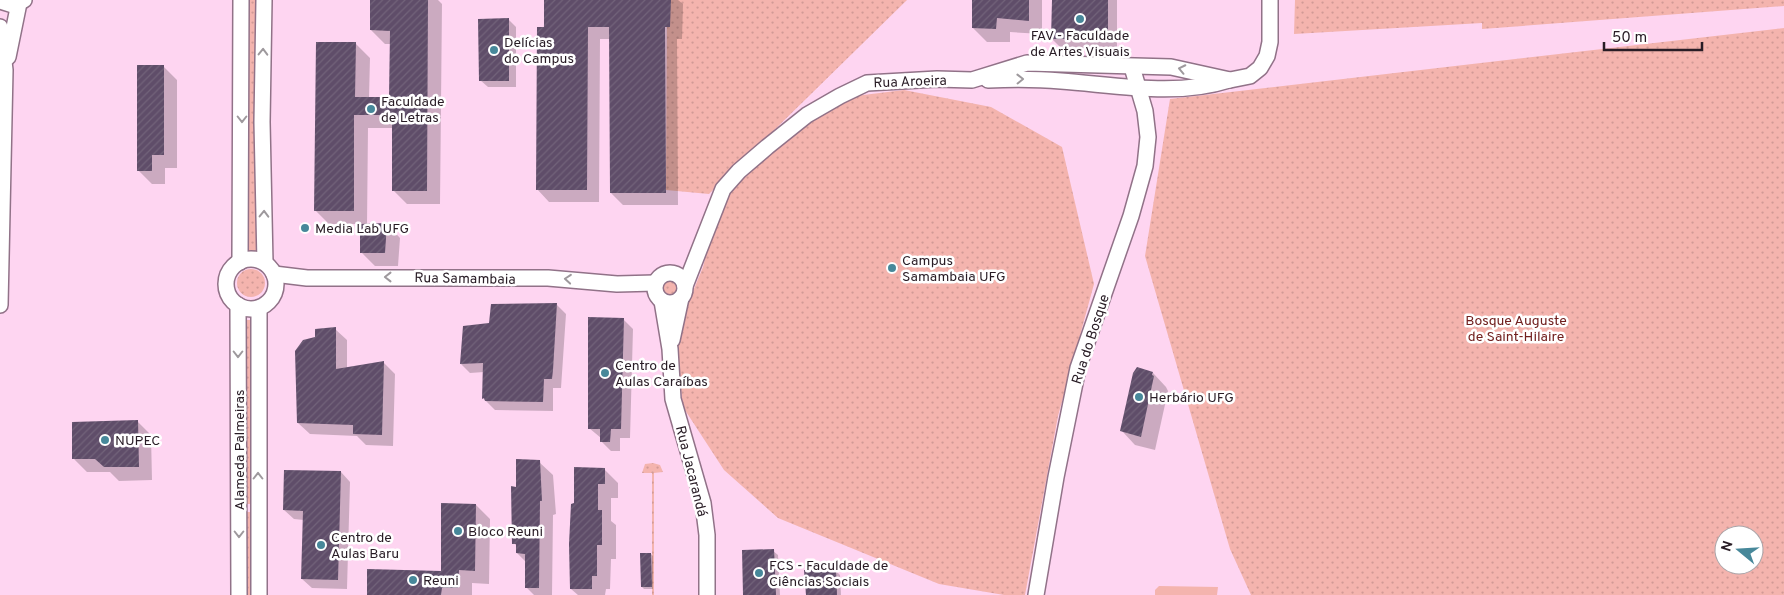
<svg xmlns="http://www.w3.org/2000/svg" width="1784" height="595" viewBox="0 0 1784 595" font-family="Overpass,sans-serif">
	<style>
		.built { fill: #fed5f1; fill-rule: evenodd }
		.green { fill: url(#green-dots); fill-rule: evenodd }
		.pitch { fill: #f4b4ae }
		.shadow { fill: #0003 }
		.building { fill: url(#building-hatch) }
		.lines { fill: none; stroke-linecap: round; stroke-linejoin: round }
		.minor-casing { stroke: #917288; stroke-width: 18 }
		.minor { stroke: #fff; stroke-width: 15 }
		.oneway { stroke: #9e999d }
		.poi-dot { fill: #47889a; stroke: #fff; stroke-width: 2 }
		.labels { text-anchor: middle; stroke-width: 5; stroke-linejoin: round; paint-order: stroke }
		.poi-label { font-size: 14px; fill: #281c25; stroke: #fff; text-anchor: start }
		.street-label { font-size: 14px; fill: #281c25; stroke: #fff }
		.park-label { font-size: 14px; fill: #71201f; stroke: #fff }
	</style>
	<defs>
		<pattern id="green-dots" width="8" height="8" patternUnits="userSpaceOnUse" patternTransform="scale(1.25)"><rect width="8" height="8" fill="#f4b4ae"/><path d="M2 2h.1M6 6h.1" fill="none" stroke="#d19a96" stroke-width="1.8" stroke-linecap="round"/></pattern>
		<pattern id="building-hatch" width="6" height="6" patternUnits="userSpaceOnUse" patternTransform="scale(1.25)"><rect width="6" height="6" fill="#5f4d69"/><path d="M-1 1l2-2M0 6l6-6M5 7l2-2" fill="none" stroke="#72637a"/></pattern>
	</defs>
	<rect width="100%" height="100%" fill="#fde7f6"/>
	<path class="built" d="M0,0h1784v595h-1784zM1724,535h30v30h-30z"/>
	<g class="green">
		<path d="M249,0h10v254l-12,1z"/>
		<path d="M667,0h240l-198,194 -43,-4z"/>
		<path d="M1295,0h489v6l-302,23v-6l-188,11z"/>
		<path d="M1784,28v567h-533l-21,-46 -85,-293 25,-157zM1724,535h30v30h-30z"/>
		<path d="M904,90l87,17 71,40 32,137 -36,132 -33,179h-21l-65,-11 -161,-66 -54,-48 -41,-63 -8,-72 28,-68 17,-70 54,-50 65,-49z"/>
		<circle cx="251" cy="283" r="14"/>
		<circle cx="670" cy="288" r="9"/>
		<path d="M247,320h8l-1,184h-8z"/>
		<path d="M653,463l7,2 3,7 -9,1v122h-2v-122h-10l3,-9z"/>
		<rect x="245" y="512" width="9" height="83"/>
	</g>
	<path class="pitch" d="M1159,586l59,1 -1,8h-62v-5z"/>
	<g class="shadow">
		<path d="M371,0h67l4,4 -2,200h-33l-14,-14v-62h-25l-1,97 20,-1 13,14 -2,28h-23l-14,-14v-28h-32l-14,-14 41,-166 14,14 -1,40h21l1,-54h-6l-14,-14z"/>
		<path d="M545,0h133l5,4 -1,35h-5l1,166h-55l-12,-12 -1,-154h-10l-1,163h-50l-12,-13z"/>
		<path d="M973,0h69v34l-32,-2v10h-23l-14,-14z"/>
		<path d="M1053,0h64v48h-56l-9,-9z"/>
		<path d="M508,19l8,8v60h-28l-8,-7z"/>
		<path d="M163,66l14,14v88h-12v16h-13l-14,-14z"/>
		<path d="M556,304l10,10 -5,74h-8v23l-58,-1 -12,-12 1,-26 -14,1 -9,-9 29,-40z"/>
		<path d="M623,319l10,10 -3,109h-10v13h-9l-10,-10v-3l-12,-10z"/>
		<path d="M335,329l12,11v28l36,-6 12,12 -2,72 -27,-1 -9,-9 -47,-2 -12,-11 18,-84z"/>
		<path d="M1153,373l13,14 2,4 -13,59 -20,-5 -13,-14z"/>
		<path d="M137,421l14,14 1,45 -33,1 -9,-9h-23l-13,-13z"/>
		<path d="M539,462l14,13 3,39 -3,1 -1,80h-18l-8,-8v-25l-9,-9v-7l-3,-3 3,-55z"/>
		<path d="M604,469l14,14v15h-7v23l5,4v34h-5l-1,30h-4l-1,6h-27l-7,-6 4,-84z"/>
		<path d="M341,472l9,10 -3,107 -35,-1 -10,-9 2,-59 -10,-1 -10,-9z"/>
		<path d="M476,505l14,14 -1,65 -17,-1v12h-104l74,-23z"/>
		<path d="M773,551l5,4 2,40h-36z"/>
		<path d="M651,554l2,2v33h-9l-2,-2z"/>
		<path d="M836,571l4,4 1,20h-34z"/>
	</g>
	<g class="building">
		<path d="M370,0h58l-1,191h-35v-76h-38v96h-40l2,-169h40l-1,55h34l1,-66 -20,-1z"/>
		<path d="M544,0h127l-1,27h-5l1,166h-56l-1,-166h-21l-1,163h-51l1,-163h7z"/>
		<path d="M972,0h57v21l-32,-3 -1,11 -24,-1z"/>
		<path d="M1052,0h56v39h-57z"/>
		<path d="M509,18v63h-30l-1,-62z"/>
		<path d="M137,65h27v90h-12v16h-15z"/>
		<path d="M387,223l-2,30h-25v-29z"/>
		<path d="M557,303l-4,67 -1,9h-8l-1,23 -58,-1 -1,-3 -2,1 1,-36 -23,1 3,-38 26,-3 2,-19z"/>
		<path d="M588,317l36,1 -3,111h-10l-1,13h-10v-13h-12z"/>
		<path d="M336,327v42l48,-8 -2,74 -29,-1v-9l-56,-2 -2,-72 8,-11 12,-3v-8z"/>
		<path d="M1137,367l16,5 -1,3 2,1 -13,61 -21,-6 13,-58z"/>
		<path d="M138,420l1,47h-35l-9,-8h-23v-37z"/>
		<path d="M516,459l24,1 2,41h-2l-1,87h-14v-34l-9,-1v-9h-4l-1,-58 5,1z"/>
		<path d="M574,467l31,1v16h-7v26h4v35h-5v31h-5v13h-22l-1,-45 2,-40 3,-1z"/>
		<path d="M284,470l57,1 -3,109 -37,-1 2,-68 -20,-1z"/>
		<path d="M441,503l35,1 -1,67 -16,-1 -1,18h-16l-1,7h-74v-26l74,2z"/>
		<path d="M774,549l2,46h-33l-1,-45z"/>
		<path d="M640,553h11l1,34h-11z"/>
		<path d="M836,569l1,26h-31l-2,-25z"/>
	</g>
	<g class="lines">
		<g class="minor-casing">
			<g id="minor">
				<path d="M264,0l-2,122 3,141"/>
				<path d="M0,1l13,4 11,-5"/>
				<path d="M0,27l5,43 -5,235"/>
				<path d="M8,57l11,-54"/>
				<path d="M988,80c25,-1 49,-1 73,1 55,4 115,16 168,-1"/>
				<circle cx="251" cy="284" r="25"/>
				<path d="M240,262l1,-262"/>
				<circle cx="670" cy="288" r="15"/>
				<path d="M274,274l33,4h241l69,6 38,-1"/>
				<path d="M685,286l38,-97 16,-18 28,-24 40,-32 33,-19 27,-13 70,-4 35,1 55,-17 144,4 59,13 20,-4 10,-8 7,-12 3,-14v-42"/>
				<path d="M662,301l8,48 3,50 30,104 4,32v60"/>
				<path d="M238,305l1,290"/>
				<path d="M259,308v287"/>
				<path d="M672,340l9,-42"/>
				<path d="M1036,595l20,-118 22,-109 53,-152 14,-50 3,-29 -3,-26 -13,-44"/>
			</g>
		</g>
		<use href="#minor" class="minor"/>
	</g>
	<defs><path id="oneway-chevron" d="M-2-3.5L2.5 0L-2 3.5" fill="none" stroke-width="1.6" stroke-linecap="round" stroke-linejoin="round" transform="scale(1.25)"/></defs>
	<g class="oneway">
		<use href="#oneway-chevron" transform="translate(263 52) rotate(-89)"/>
		<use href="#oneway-chevron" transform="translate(1182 69) rotate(-168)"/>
		<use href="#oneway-chevron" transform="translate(1020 79) rotate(-1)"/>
		<use href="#oneway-chevron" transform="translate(242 119) rotate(90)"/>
		<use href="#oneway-chevron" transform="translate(264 214) rotate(-89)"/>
		<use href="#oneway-chevron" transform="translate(388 277) rotate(180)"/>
		<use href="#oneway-chevron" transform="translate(568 279) rotate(-175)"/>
		<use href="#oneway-chevron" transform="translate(238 354) rotate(90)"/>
		<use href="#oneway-chevron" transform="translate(258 476) rotate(-90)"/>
		<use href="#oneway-chevron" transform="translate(239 534) rotate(90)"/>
	</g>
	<g class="poi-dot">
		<circle cx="1080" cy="19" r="5"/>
		<circle cx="494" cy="50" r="5"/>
		<circle cx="371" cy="109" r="5"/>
		<circle cx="305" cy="228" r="5"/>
		<circle cx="892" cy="268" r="5"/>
		<circle cx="605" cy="373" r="5"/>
		<circle cx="1139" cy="397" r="5"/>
		<circle cx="105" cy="440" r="5"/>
		<circle cx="458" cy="531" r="5"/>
		<circle cx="321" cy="545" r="5"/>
		<circle cx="759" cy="573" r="5"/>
		<circle cx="413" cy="580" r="5"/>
	</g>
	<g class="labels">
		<g class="poi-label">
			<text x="1080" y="40" text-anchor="middle">FAV - Faculdade<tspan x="1080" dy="16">de Artes Visuais</tspan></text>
			<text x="504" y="47">Delícias<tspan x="504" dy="16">do Campus</tspan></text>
			<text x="381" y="106">Faculdade<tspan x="381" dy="16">de Letras</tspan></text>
			<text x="315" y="233">Media Lab UFG</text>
			<text x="902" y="265">Campus<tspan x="902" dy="16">Samambaia UFG</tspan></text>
			<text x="615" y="370">Centro de<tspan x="615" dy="16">Aulas Caraíbas</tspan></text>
			<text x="1149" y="402">Herbário UFG</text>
			<text x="115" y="445">NUPEC</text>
			<text x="468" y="536">Bloco Reuni</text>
			<text x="331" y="542">Centro de<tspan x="331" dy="16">Aulas Baru</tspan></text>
			<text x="769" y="570">FCS - Faculdade de<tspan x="769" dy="16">Ciências Sociais</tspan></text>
			<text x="423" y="585">Reuni</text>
		</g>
		<g class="street-label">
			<text transform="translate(910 81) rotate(-2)" y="5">Rua Aroeira</text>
			<text transform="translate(465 278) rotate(1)" y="5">Rua Samambaia</text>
			<text transform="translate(1090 339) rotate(-72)" y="5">Rua do Bosque</text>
			<text transform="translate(239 450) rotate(-90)" y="5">Alameda Palmeiras</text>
			<text transform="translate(692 471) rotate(76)" y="5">Rua Jacarandá</text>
		</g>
		<g class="park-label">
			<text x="1516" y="325">Bosque Auguste<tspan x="1516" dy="16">de Saint-Hilaire</tspan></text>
		</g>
	</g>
	<g transform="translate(1739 550) rotate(288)"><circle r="24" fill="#ffffff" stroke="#a9a4a8"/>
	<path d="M0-4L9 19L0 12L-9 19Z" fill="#47889a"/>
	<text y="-8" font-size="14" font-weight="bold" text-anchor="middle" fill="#281c25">N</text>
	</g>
	<path d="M1604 42v8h98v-8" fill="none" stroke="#281c25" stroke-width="2.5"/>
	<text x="1612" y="42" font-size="15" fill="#281c25" stroke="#ffffff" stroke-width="4" paint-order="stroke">50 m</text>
</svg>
